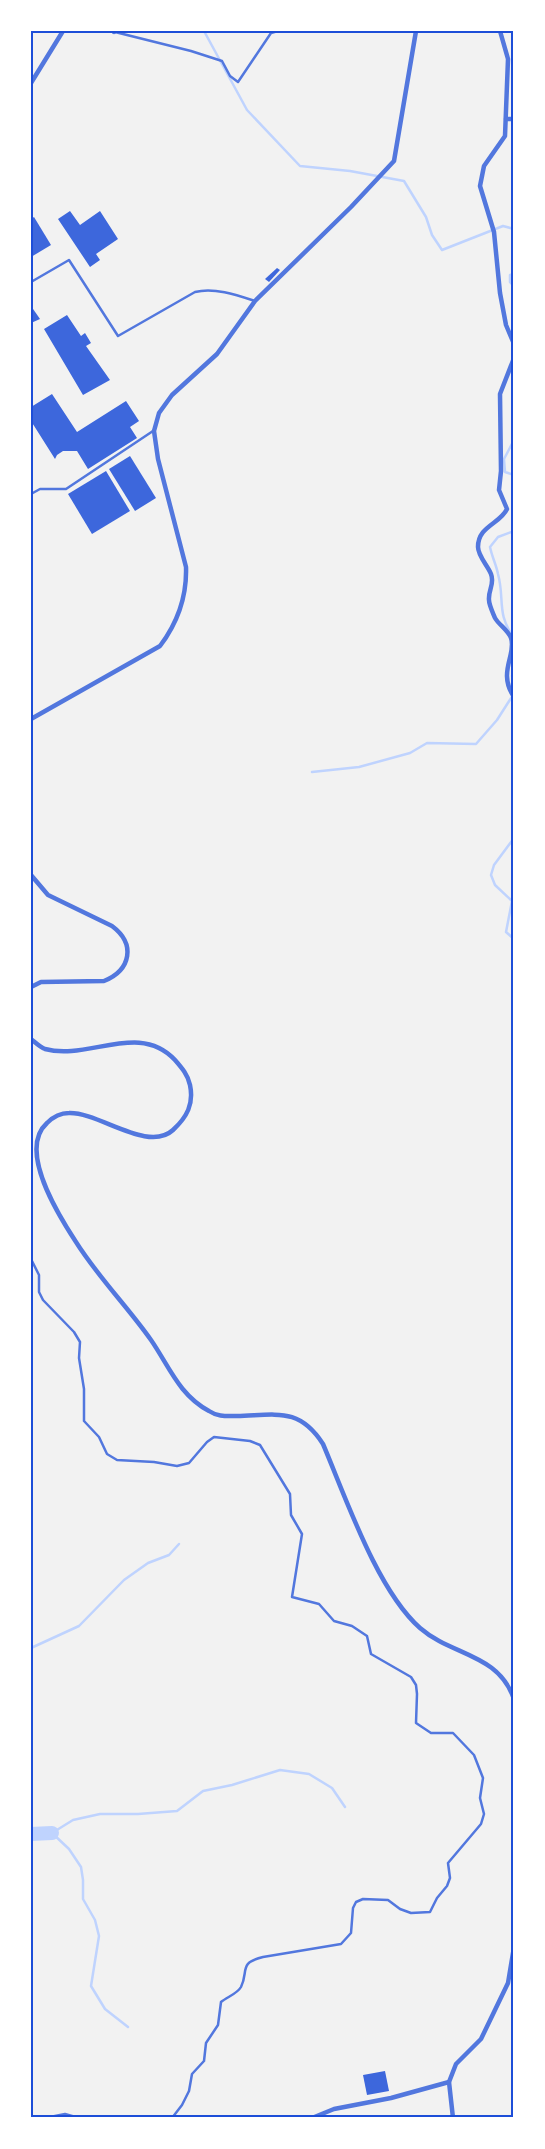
<svg xmlns="http://www.w3.org/2000/svg" width="545" height="2149" viewBox="0 0 545 2149" font-family="Cabin,sans-serif">
	<style>
		.lines { fill: none; stroke-linecap: round; stroke-linejoin: round }
		.stream { stroke: #bfd3fe; stroke-width: 2.5 }
		.river { stroke: #bfd3fe; stroke-width: 14 }
		.building { fill: #3d67dc }
		.service { stroke: #5277de; stroke-width: 2.5 }
		.minor { stroke: #5277de; stroke-width: 4.5 }
		.neatline { fill: none; stroke: #1d4ed8; stroke-width: 2 }
	</style>
	<rect width="100%" height="100%" fill="#f2f2f2"/>
	<g class="lines">
		<g class="stream">
			<path d="M204,31l43,79 53,56 50,5 54,10 22,36 6,18 10,15 61,-24 11,3"/>
			<path d="M514,274l-4,1v7l4,4"/>
			<path d="M514,440l-10,19 1,13 9,3"/>
			<path d="M514,531l-16,6 -8,10c2,10 6,17 8,27 7,26 -2,39 16,64"/>
			<path d="M514,670l-2,6 2,7"/>
			<path d="M312,772l47,-5 51,-14 17,-10 49,1 21,-24 16,-25"/>
			<path d="M514,838l-20,27 -3,10 4,10 17,16 -6,31 8,7"/>
			<path d="M31,1648l48,-22 45,-46 24,-17 21,-8 10,-11"/>
			<path d="M128,2027l-23,-18 -14,-23 8,-50 -4,-16 -12,-21v-19l-2,-13 -12,-18 -17,-16 21,-13 27,-6h38l39,-3 26,-20 29,-6 48,-15 29,4 23,14 13,19"/>
		</g>
		<path class="river" d="M31,1834l21,-1"/>
	</g>
	<g class="building">
		<path d="M70,211l10,14 20,-14 18,28 -22,15 4,6 -10,7 -32,-48z"/>
		<path d="M34,217l17,28 -20,12v-38z"/>
		<path d="M277,268l3,2 -11,12 -4,-3z"/>
		<path d="M31,306l9,13 -9,4z"/>
		<path d="M67,315l14,21 4,-3 6,10 -5,3 24,34 -27,15 -39,-66z"/>
		<path d="M52,394l25,38 49,-31 13,20 -9,6 7,11 -49,31 -11,-18h-14l-6,4 -2,4 -24,-38v-14z"/>
		<path d="M130,456l26,42 -21,13 -26,-42z"/>
		<path d="M106,471l24,40 -38,23 -24,-40z"/>
		<path d="M385,2071l4,20 -22,4 -4,-20z"/>
	</g>
	<g class="lines">
		<g class="service">
			<path d="M111,31l80,20 31,10 8,15 8,6 33,-49 7,-2"/>
			<path d="M31,282l38,-22 49,76 77,-44c19,-5 42,3 60,9"/>
			<path d="M31,494l9,-5h26l87,-58"/>
			<path d="M31,1259l8,16v17l4,8 31,32 6,10 -1,16 5,31v32l15,16 8,17 10,6 37,2 23,4 12,-3 18,-21 7,-5 36,4 10,4 30,49 1,21 11,19 -10,63 27,7 15,17 18,5 15,10 4,18 40,23 5,8 1,9 -1,29 15,10h22l21,22 9,23 -3,20 4,16 -3,10 -33,39 2,15 -3,8 -10,12 -7,14 -19,1 -11,-4 -12,-9 -25,-1 -7,3 -3,6 -2,25 -10,11 -78,13c-25,6 -14,14 -22,30 -4,7 -14,10 -20,15l-3,23 -12,18 -2,18 -12,13 -3,17 -7,14 -10,13"/>
			<path d="M50,2117l15,-3 14,4"/>
		</g>
		<g class="minor">
			<path d="M500,31l8,28 -3,77 -21,30 -4,20 14,46 6,61 6,32 8,19"/>
			<path d="M114,32v-1"/>
			<path d="M31,83l32,-52"/>
			<path d="M506,119h8"/>
			<path d="M514,358l-14,36 1,77 -2,19 8,19c-7,15 -29,17 -29,38 0,9 10,19 13,27 4,10 -3,16 -2,26 0,5 4,13 6,18 4,7 13,12 16,20 6,16 -14,34 3,59"/>
			<path d="M31,719l129,-73c18,-24 27,-49 26,-79l-28,-108 -4,-28 5,-18 13,-18 45,-41 38,-53 96,-94 43,-46 22,-130"/>
			<path d="M31,875l17,20 64,31c24,18 19,44 -8,55l-63,1 -10,5"/>
			<path d="M31,1039c5,4 9,8 14,10 43,12 94,-28 130,11 7,8 13,15 15,25 4,19 -3,32 -17,45 -25,23 -74,-18 -104,-17 -9,0 -16,4 -22,10 -30,27 12,93 29,119 22,35 51,64 75,98 18,26 28,55 58,71 9,6 17,5 28,5 40,-1 62,-9 86,28 23,54 54,146 97,184 32,28 78,25 94,71"/>
			<path d="M312,2118l22,-9 57,-11 58,-16"/>
			<path d="M453,2118l-4,-36 7,-18 25,-25 27,-56 6,-36"/>
		</g>
	</g>
	<rect width="545" height="2149" fill="none" stroke="#ffffff" stroke-width="65"/>
	<rect x="32" y="32" width="480" height="2084" class="neatline"/>
</svg>
